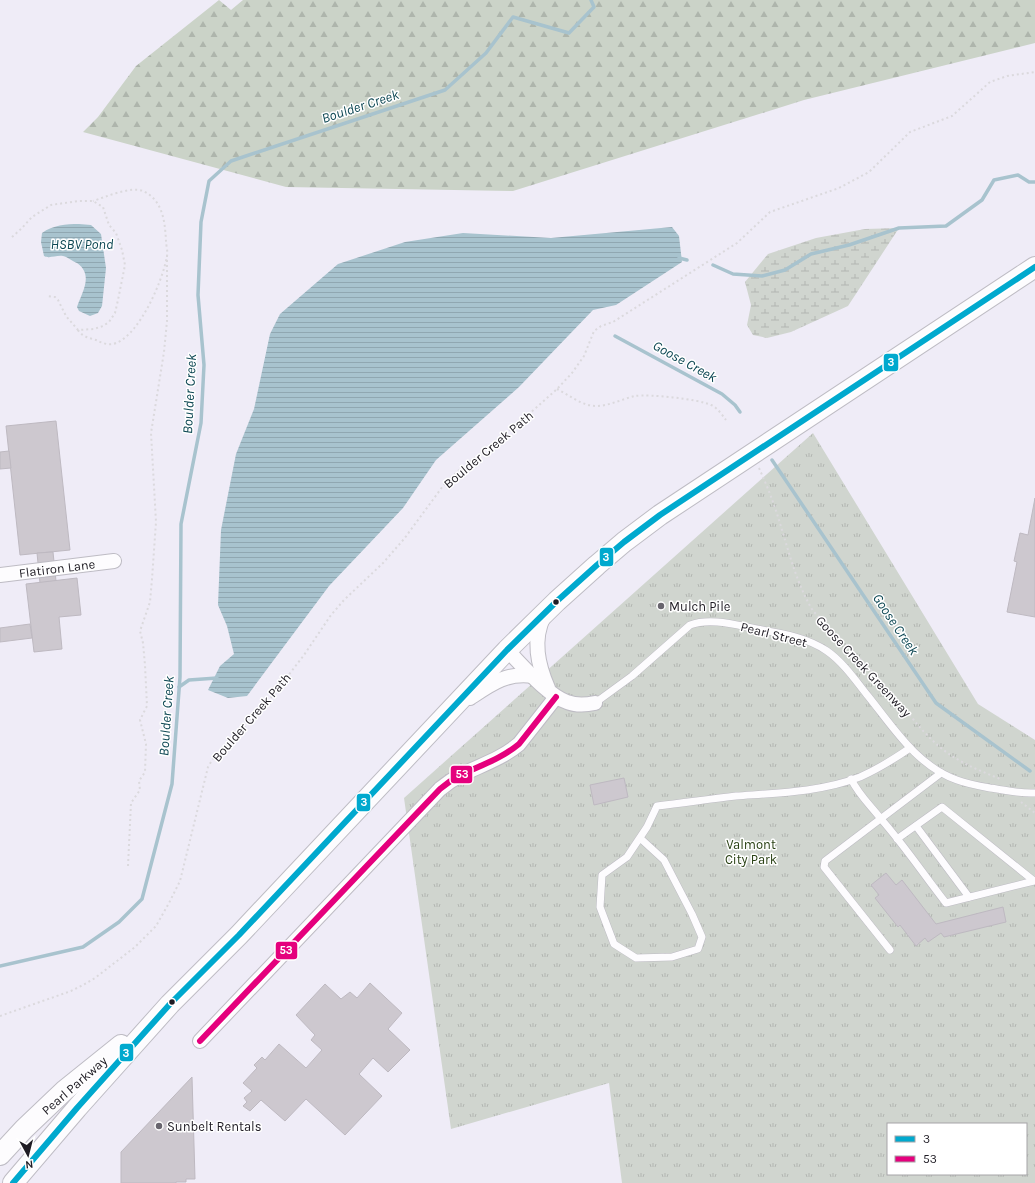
<svg xmlns="http://www.w3.org/2000/svg" width="1035" height="1183" viewBox="0 0 1035 1183" font-family="Karla,sans-serif">
	<style>
		.grass { fill: url(#grass-tufts); fill-rule: evenodd }
		.forest { fill: url(#forest-firs) }
		.wetland { fill: url(#wetland-marsh) }
		.water { fill: url(#water-rules) }
		.lines { fill: none; stroke-linecap: round; stroke-linejoin: round }
		.stream { stroke: #a8c3ce; stroke-width: 3.5 }
		.building { fill: #cdc8cf; stroke: #beb9c1 }
		.lane-casing { stroke: #bebcc4; stroke-width: 8 }
		.street-casing { stroke: #bebcc4; stroke-width: 16 }
		.secondary-casing { stroke: #bebcc4; stroke-width: 22 }
		.path { stroke: #dbd9dd; stroke-width: 2; stroke-dasharray: 2 3; stroke-linecap: butt }
		.lane { stroke: #fdfcfe; stroke-width: 7 }
		.street { stroke: #fdfcfe; stroke-width: 14 }
		.secondary { stroke: #fdfcfe; stroke-width: 20 }
		.bus-1-casing { stroke: #fff; stroke-width: 9 }
		.bus-2-casing { stroke: #fff; stroke-width: 9 }
		.bus-1 { stroke: #00a9ce; stroke-width: 6 }
		.bus-2 { stroke: #e5007d; stroke-width: 6 }
		.bus-dot { fill: #1f1c24; stroke: #fff; stroke-width: 1.5 }
		.poi-dot { fill: #68656e; stroke: #fff; stroke-width: 1.5 }
		.labels { text-anchor: middle; stroke-width: 3; stroke-linejoin: round; paint-order: stroke }
		.street-label { font-size: 13px; fill: #1f1c24; stroke: #fff }
		.poi-label { font-size: 13px; fill: #1f1c24; stroke: #fff; text-anchor: start }
		.park-label { font-size: 13px; fill: #294114; stroke: #fff }
		.water-label { font-size: 14px; font-style: italic; fill: #0e4854; stroke: #fff }
		.line-badge { stroke: #fff; stroke-width: 1.5 }
		.badge-label { font-size: 11px; text-anchor: middle; font-weight: bold; fill: #fff }
	</style>
	<defs>
		<pattern id="grass-tufts" width="24" height="20" patternUnits="userSpaceOnUse"><rect width="24" height="20" fill="#d0d5cf"/><path d="M3 7l-1-3M5 7V3M7 7l1-3M15 17l-1-3M17 17v-4M19 17l1-3" fill="none" stroke="#b2b6b2"/></pattern>
		<pattern id="forest-firs" width="22" height="20" patternUnits="userSpaceOnUse"><rect width="22" height="20" fill="#cbd3c8"/><path d="M5 1l3.5 6h-7zM16 11l3.5 6h-7z" fill="#aeb5ac"/></pattern>
		<pattern id="wetland-marsh" width="20" height="14" patternUnits="userSpaceOnUse"><rect width="20" height="14" fill="#d0d5cf"/><path d="M1 5h8M5 5V1M11 12h8M15 12V8" fill="none" stroke="#b2b6b2"/></pattern>
		<pattern id="water-rules" width="6" height="5" patternUnits="userSpaceOnUse"><rect width="6" height="5" fill="#a8c3ce"/><path d="M0 2.5h6" fill="none" stroke="#90a7b1"/></pattern>
	</defs>
	<rect width="100%" height="100%" fill="#efecf7"/>
	<path class="grass" d="M813,433l165,271 57,36v443h-413l-13,-100 -158,46 -47,-331zM888,1124h138v50h-138z"/>
	<path class="forest" d="M219,0l12,10 12,-10h792v43l-231,57 -291,91 -227,-4 -203,-55 15,-15 38,-51z"/>
	<path class="wetland" d="M899,228l-51,78 -57,26 -24,6 -14,-3 -6,-10 4,-20 -6,-23 23,-28 48,-16 49,-9z"/>
	<g class="water">
		<path d="M79,224l12,1 10,9 5,34 -4,38 -4,7 -8,3 -11,-5 -2,-4c5,-15 17,-32 0,-44 -5,-2 -9,-6 -14,-7 -7,-1 -14,3 -19,0l-3,-14 1,-9c11,-8 24,-9 37,-9z"/>
		<path d="M672,227l7,9 3,26 -66,43 -23,5 -74,77 -83,73 -33,48 -74,78 -82,110 -19,2 -20,-8 12,-24 14,-12 -7,-28 -9,-21 3,-75 15,-76 18,-45 16,-75 10,-20 58,-50 67,-22 58,-9 88,5z"/>
	</g>
	<g class="lines">
		<g class="stream">
			<path d="M679,258l8,2"/>
			<path d="M713,265l20,9 29,2 23,-6 26,-16 38,-9 50,-17 47,-2 36,-26 12,-20 24,-5 11,7h6"/>
			<path d="M615,336l107,58 13,11 5,7"/>
			<path d="M772,460l164,243 94,68"/>
			<path d="M179,687l10,-7 28,-2"/>
			<path d="M0,966l83,-19 36,-25 23,-23 30,-115 8,-107 1,-153 20,-101 3,-58 -6,-70 3,-73 8,-41 22,-20 214,-71 41,-37 27,-36 56,16 25,-26 -3,-7"/>
		</g>
	</g>
	<g class="building">
		<path d="M56,421l14,129 -50,5 -14,-129z"/>
		<path d="M9,451l2,17 -11,1v-17z"/>
		<path d="M1035,498v119l-28,-5 10,-50 -3,-1 6,-28 8,2z"/>
		<path d="M53,552l3,29 -16,2 -3,-30z"/>
		<path d="M77,578l4,37 -22,2 3,32 -28,3 -8,-68z"/>
		<path d="M30,624l2,14 -32,4v-14z"/>
		<path d="M624,778l4,19 -34,8 -4,-20z"/>
		<path d="M886,873l10,12 6,-5 34,44 67,-17 3,15 -62,15 -3,-4 -13,9 -3,-4 -9,8 -16,-21 -2,2 -23,-29 4,-3 -8,-10z"/>
		<path d="M370,983l32,30 -14,16 22,21 -22,22 -15,-14 -14,16 23,22 -37,39 -39,-36 -21,22 -24,-21 -11,11 -7,-5 4,-4 -3,-4 8,-7 -9,-8 14,-15 -3,-3 8,-8 3,3 14,-16 27,24 16,-18 -11,-10 4,-5 -19,-20 29,-31 16,15 9,-7 7,6z"/>
		<path d="M192,1077l3,102h-9v3h-10v1h-55v-31z"/>
	</g>
	<g class="lines">
		<g class="lane-casing">
			<g id="lane">
				<path d="M595,703l37,-27 58,-51c19,-7 42,-1 62,3 26,5 53,8 75,23 16,11 29,30 41,45 25,31 49,70 89,84 11,4 22,6 33,8 15,2 30,6 45,5"/>
				<path d="M851,779c8,16 19,26 30,40 23,26 43,56 65,84l88,-22 -92,-74 -45,32"/>
				<path d="M916,826l53,71"/>
				<path d="M640,838l24,22 28,54 10,23 -4,12 -26,8 -36,1 -22,-14 -14,-37 2,-32 25,-18 20,-30 10,-21c26,-3 53,-7 79,-10 41,-3 85,-4 124,-19 18,-8 34,-18 50,-29"/>
				<path d="M890,950l-66,-83 1,-6 116,-88"/>
			</g>
		</g>
		<g class="street-casing">
			<g id="street">
				<path d="M0,575l114,-14"/>
				<path d="M544,616c-12,24 -6,49 4,72"/>
				<path d="M507,650c15,15 40,45 60,52 10,4 19,3 28,1"/>
				<path d="M470,698c21,-14 37,-26 63,-22"/>
				<path d="M200,1041l240,-252c6,-5 13,-10 21,-14 20,-10 40,-16 58,-31l37,-47"/>
			</g>
		</g>
		<g class="secondary-casing">
			<g id="secondary">
				<path d="M0,1155l24,-26 41,-39 56,-45"/>
				<path d="M13,1183l64,-75 93,-104 69,-69 268,-285 50,-49 40,-36 27,-23 36,-27 375,-248"/>
			</g>
		</g>
		<g class="path">
			<path d="M12,237l9,-8 11,-12 19,-12 27,-4h15l10,6 6,18 7,8 6,17 3,15 -7,35 -3,13 -6,9 -6,4 -9,3 -16,1 -12,-14 -8,-16 -3,-3 -9,-1"/>
			<path d="M78,330c3,6 11,8 18,10 6,3 13,6 20,3 24,-9 47,-63 51,-87 1,-5 -1,-11 -1,-15 -1,-19 -3,-41 -23,-50 -12,-5 -38,6 -50,10"/>
			<path d="M557,389c12,6 25,17 39,17 13,0 26,-7 39,-10 15,-2 63,3 76,9 7,3 11,10 15,15"/>
			<path d="M759,468c5,11 10,23 14,34 13,36 20,76 40,109 24,24 48,48 71,73 19,21 35,46 57,64 17,14 37,22 57,30l2,2"/>
			<path d="M1021,802l14,11"/>
			<path d="M128,866l3,-63 9,-13 -1,-9 6,-9 1,-28 -6,-24 7,-14 -2,-41 -2,-22 -3,-12 10,-29 2,-23 4,-57 -5,-89 13,-81 3,-31v-66"/>
			<path d="M0,1016l71,-25 12,-6 12,-7 40,-31 21,-21 13,-23 11,-22 28,-114 6,-10 35,-35 25,-28 30,-39 27,-40 13,-15 39,-37 21,-24 39,-53 15,-15 61,-48 38,-34 15,-16 12,-17 10,-25 7,-5 12,-4 124,-79 33,-31 69,-24 30,-16 41,-40 42,-16 38,-34 17,-6 28,-4"/>
		</g>
		<use href="#lane" class="lane"/>
		<use href="#street" class="street"/>
		<use href="#secondary" class="secondary"/>
		<g class="bus-1-casing">
			<path id="bus-1" d="M13,1183l64,-75 93,-104 69,-69 268,-285 50,-49 40,-36 27,-23 36,-27 375,-248"/>
		</g>
		<g class="bus-2-casing">
			<path id="bus-2" d="M200,1041l240,-252c6,-5 13,-10 21,-14 20,-10 40,-16 58,-31l37,-47"/>
		</g>
		<use href="#bus-1" class="bus-1"/>
		<use href="#bus-2" class="bus-2"/>
	</g>
	<g class="bus-dot">
		<circle cx="556" cy="602" r="3.5"/>
		<circle cx="172" cy="1002" r="3.5"/>
	</g>
	<g class="poi-dot">
		<circle cx="661" cy="606" r="4"/>
		<circle cx="159" cy="1126" r="4"/>
	</g>
	<g class="labels">
		<g class="street-label">
			<text transform="translate(488 449) rotate(-40)" y="5">Boulder Creek Path</text>
			<text transform="translate(57 568) rotate(-7)" y="5">Flatiron Lane</text>
			<text transform="translate(774 634) rotate(14)" y="5">Pearl Street</text>
			<text transform="translate(864 666) rotate(47)" y="5">Goose Creek Greenway</text>
			<text transform="translate(251 717) rotate(-49)" y="5">Boulder Creek Path</text>
			<text transform="translate(74 1085) rotate(-41)" y="5">Pearl Parkway</text>
		</g>
		<g class="poi-label">
			<text x="669" y="611">Mulch Pile</text>
			<text x="167" y="1131">Sunbelt Rentals</text>
		</g>
		<g class="park-label">
			<text x="751" y="849">Valmont<tspan x="751" dy="15">City Park</tspan></text>
		</g>
		<g class="water-label">
			<text transform="translate(360 106) rotate(-18)" y="5">Boulder Creek</text>
			<text x="82" y="249">HSBV Pond</text>
			<text transform="translate(685 361) rotate(29)" y="5">Goose Creek</text>
			<text transform="translate(189 394) rotate(-87)" y="5">Boulder Creek</text>
			<text transform="translate(896 624) rotate(56)" y="5">Goose Creek</text>
			<text transform="translate(166 716) rotate(-86)" y="5">Boulder Creek</text>
		</g>
	</g>
	<g class="line-badge">
		<rect x="883" y="353" width="16" height="19" rx="4" fill="#00a9ce"/>
		<rect x="599" y="547" width="15" height="20" rx="4" fill="#00a9ce"/>
		<rect x="450" y="765" width="23" height="19" rx="4" fill="#e5007d"/>
		<rect x="356" y="793" width="15" height="19" rx="4" fill="#00a9ce"/>
		<rect x="275" y="941" width="23" height="19" rx="4" fill="#e5007d"/>
		<rect x="119" y="1043" width="15" height="19" rx="4" fill="#00a9ce"/>
	</g>
	<g class="badge-label">
		<text x="891" y="366">3</text>
		<text x="606" y="561">3</text>
		<text x="462" y="778">53</text>
		<text x="364" y="806">3</text>
		<text x="286" y="954">53</text>
		<text x="126" y="1057">3</text>
	</g>
	<rect x="887" y="1123" width="140" height="52" fill="#ffffff" stroke="#a5a4a7"/>
	<rect x="895" y="1136" width="20" height="6" fill="#00a9ce" stroke="#a5a4a7"/>
	<text x="923" y="1143" font-size="12" fill="#1f1c24">3</text>
	<rect x="895" y="1156" width="20" height="6" fill="#e5007d" stroke="#a5a4a7"/>
	<text x="923" y="1163" font-size="12" fill="#1f1c24">53</text>
	<g transform="translate(28 1155) rotate(173)" stroke="#ffffff" stroke-width="3" paint-order="stroke">
	<path d="M0-3L7 15L0 10L-7 15Z" fill="#1f1c24"/>
	<text y="-6" font-size="11" font-weight="bold" text-anchor="middle" fill="#1f1c24">N</text>
	</g>
</svg>
